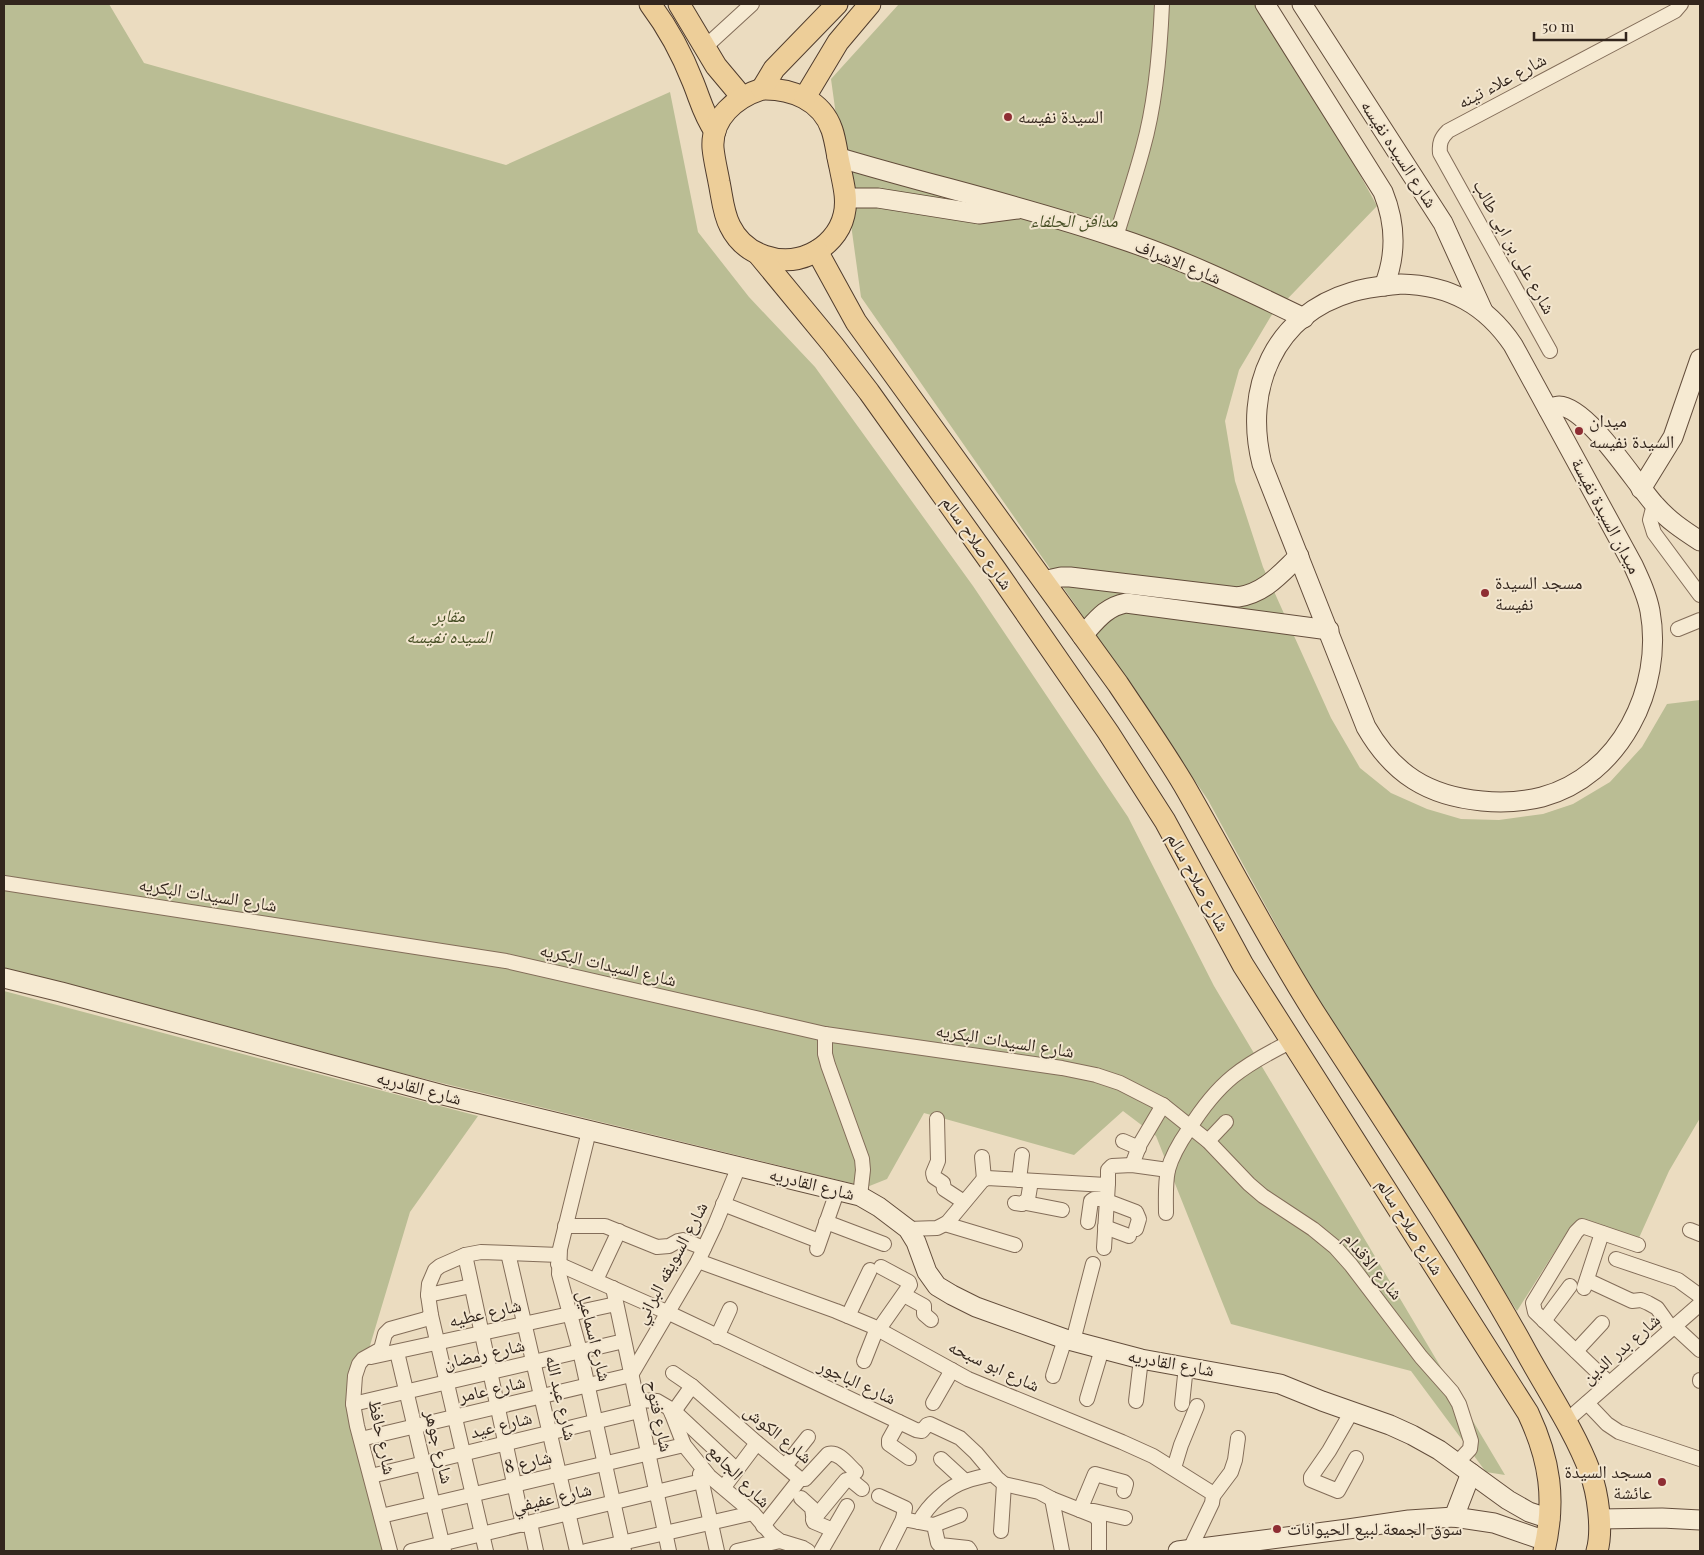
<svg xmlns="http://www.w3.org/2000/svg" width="1704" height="1555" viewBox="0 0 1704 1555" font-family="'Playfair Display','Noto Naskh Arabic',serif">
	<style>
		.cemetery { fill: #babd94 }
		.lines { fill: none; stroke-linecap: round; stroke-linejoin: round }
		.street-casing { stroke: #836d59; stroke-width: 16 }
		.secondary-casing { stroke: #644e3c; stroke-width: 21 }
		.primary-casing { stroke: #503c2d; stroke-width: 23 }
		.street { stroke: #f6ead2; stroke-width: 14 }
		.secondary { stroke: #f6ead2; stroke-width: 19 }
		.primary { stroke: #edce99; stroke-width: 21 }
		.poi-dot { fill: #8e2d33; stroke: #f3e6cf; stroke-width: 2 }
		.labels { text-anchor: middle; stroke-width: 4; stroke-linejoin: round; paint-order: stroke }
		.street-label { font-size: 18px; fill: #33261d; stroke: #f3e6cf }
		.poi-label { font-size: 18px; fill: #33261d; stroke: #f3e6cf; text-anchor: start }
		.park-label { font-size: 18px; font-style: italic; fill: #464e24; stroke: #f3e6cf }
	</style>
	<rect width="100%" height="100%" fill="#ebdcc0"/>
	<g class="cemetery">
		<path d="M4,4h105l35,59 362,102 164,-73 28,140 51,65 66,70 158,219 155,231 86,169 291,489 -19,-3 -75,-101 -180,-47 -75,-188 -33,-25 -49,44 -150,-42 -37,66 -20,8 -863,-211z"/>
		<path d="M899,4h357l74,116 47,86 -106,110 -32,54 -14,51 10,60 28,86 68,151 29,50 31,25 36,16 34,10 38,1 44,-6 30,-10 37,-22 32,-35 25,-43 33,-4v418l-31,53 -35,78 -63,-23 -54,85 -200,-311 -109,-200 -134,-197 -213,-306 -30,-218z"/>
		<path d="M4,991l474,125 -68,96 -62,207 35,132h-379z"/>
	</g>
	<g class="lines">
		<g class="street-casing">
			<g id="street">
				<path d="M704,48l48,-44"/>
				<path d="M1116,237c9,-30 19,-59 27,-89 13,-46 17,-96 19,-144"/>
				<path d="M1550,351l-110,-198c-1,-10 1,-15 8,-22l227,-120 6,-7"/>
				<path d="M1654,504l-4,16 4,13 46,62"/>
				<path d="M1678,629l22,-9"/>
				<path d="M4,883l502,78 319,73 237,34 34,7 24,8 43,22 45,36 41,43 14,12 50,33 22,18 16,18 70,92 31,35 7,12 12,37 -1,8 -13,14"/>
				<path d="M825,1034v20l3,11 34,94 1,11 -3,26"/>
				<path d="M937,1119l1,42 -5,12 1,4 9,6 1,6 20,13"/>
				<path d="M589,1131l-29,118 -1,25 21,77 44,200"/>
				<path d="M1123,1141l16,7"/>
				<path d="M1208,1141l18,-19"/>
				<path d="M982,1157l2,22"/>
				<path d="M1132,1165l8,-21 23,-39"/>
				<path d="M1019,1180l3,-25"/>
				<path d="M1107,1201l29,11 3,7 -3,10"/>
				<path d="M1015,1203l7,1 6,-5 3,-18"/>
				<path d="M1026,1203l36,7"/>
				<path d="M723,1204l96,37"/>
				<path d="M1166,1213c0,-14 -1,-29 2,-43 4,-15 12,-28 21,-41 30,-48 53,-63 103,-88"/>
				<path d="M826,1222l58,22"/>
				<path d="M1088,1222l3,-21 3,-2h13"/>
				<path d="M945,1224l70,21"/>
				<path d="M565,1226h40l52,21 12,-1 9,-5 5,-1 21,8"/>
				<path d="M1105,1227l24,9"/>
				<path d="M908,1229l29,-1 10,-5 35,-42 5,-3 119,7 2,-2v-13l4,-4 20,-1 36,5"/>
				<path d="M1690,1230l10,4"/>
				<path d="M1104,1248l4,-65"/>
				<path d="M817,1249l21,-60"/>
				<path d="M508,1253l69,298"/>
				<path d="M465,1255l58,270"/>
				<path d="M1616,1259l62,21 22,16"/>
				<path d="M698,1261l138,50 36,15 96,53 154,63 31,14 59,37 1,3 -1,7 -22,46"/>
				<path d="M558,1264l111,49 247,117 6,1 5,-6 3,-1 30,14 16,15 21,25 7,6 35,8 13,7 43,17 4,5v30"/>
				<path d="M596,1280l23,-49"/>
				<path d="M1587,1280l45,21 9,-1 7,3 9,5 15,21"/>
				<path d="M613,1288l56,263"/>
				<path d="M1584,1288l18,-55"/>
				<path d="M428,1295l43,-9"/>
				<path d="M904,1295l20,11v8l7,6"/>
				<path d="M848,1316l22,-46"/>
				<path d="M1544,1321l26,-35"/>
				<path d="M1675,1327l25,23"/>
				<path d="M879,1329l31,-44 -1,-3 -28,-15"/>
				<path d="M717,1337l13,-28"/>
				<path d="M1073,1341l20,-77"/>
				<path d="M1576,1351l26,-28"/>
				<path d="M397,1352l47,199"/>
				<path d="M371,1357l245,-53"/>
				<path d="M864,1361l13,-33"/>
				<path d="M673,1373l19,13 65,57 43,36h5l23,-25c11,-3 20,11 28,18"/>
				<path d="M1053,1376l12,-37"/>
				<path d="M1700,1381v-1"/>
				<path d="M1609,1383l-74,-71 -2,-9 43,-71 6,-6 56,19"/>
				<path d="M1087,1399l15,-50"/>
				<path d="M637,1400l20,1 12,7 3,6 12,31 25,31 44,37 18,21 9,7 23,7 5,3"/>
				<path d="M1136,1401l5,-42"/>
				<path d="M933,1403l19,-33"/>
				<path d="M1587,1403l20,21 12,8 81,27"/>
				<path d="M353,1404l271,-63"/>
				<path d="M1182,1404l4,-38"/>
				<path d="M674,1411l63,59"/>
				<path d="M1352,1411l-23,40 -18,26v3l27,11 18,-33"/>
				<path d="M672,1414l20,-28"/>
				<path d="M899,1422l-10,18v4l20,14"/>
				<path d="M1565,1422l135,-118"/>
				<path d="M361,1439l270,-64 67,-114 17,-36 24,-59"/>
				<path d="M941,1459l24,22"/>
				<path d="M785,1466l23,-29"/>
				<path d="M1174,1468l7,-23 16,-39"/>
				<path d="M700,1474l17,77"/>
				<path d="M371,1476l268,-65"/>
				<path d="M724,1487l33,-44"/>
				<path d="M879,1496l26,12 -2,11"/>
				<path d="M1213,1496l18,-24 4,-12 3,-22"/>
				<path d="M801,1498l11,10 2,14 19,8"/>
				<path d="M1052,1499l10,52"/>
				<path d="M1080,1510l15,-36 29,8 2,2 -2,7"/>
				<path d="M1089,1511h5l31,7"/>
				<path d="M381,1516l303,-71"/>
				<path d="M813,1520l33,-40h5l11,9"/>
				<path d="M919,1522c9,-17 28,-35 47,-41 9,-3 18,-5 27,-7"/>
				<path d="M530,1523l6,28"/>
				<path d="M934,1525l26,-10"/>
				<path d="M763,1526l37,-47"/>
				<path d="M1001,1531l3,-47"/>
				<path d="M390,1551l-33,-125 -4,-22 2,-28 4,-12 4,-5 18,-10 4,-15 5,-5 36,-10 5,-4"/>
				<path d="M411,1551l291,-70"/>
				<path d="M486,1551l-55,-236 -3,-20 1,-11 6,-14 5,-4 25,-11 16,-3 78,3"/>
				<path d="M586,1551l167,-38"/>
				<path d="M737,1551l43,-10"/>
				<path d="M821,1551l26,-45"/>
				<path d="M887,1551l16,-32 31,6 4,18 2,2 28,3 2,3"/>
			</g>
		</g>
		<g class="secondary-casing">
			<g id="secondary">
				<path d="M1265,4l118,188c13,32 14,62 1,94"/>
				<path d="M1302,4l141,219 40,88"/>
				<path d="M837,157c93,28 187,49 278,80 65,21 127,51 189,81"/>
				<path d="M846,198h32l101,16 39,-5"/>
				<path d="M1401,284c49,1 85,21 112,61l120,220c7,15 14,30 17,46 14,77 -30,165 -108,186 -20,5 -39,6 -60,4 -54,-5 -89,-27 -116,-74l-104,-263c-19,-75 12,-149 90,-172 16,-5 32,-6 49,-8z"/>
				<path d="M1548,409c3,-1 8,-3 11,-3 29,1 76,77 96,99 13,15 28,25 45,36"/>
				<path d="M1641,489l32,-52 27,-78"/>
				<path d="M1043,581l18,-4h9l168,20c27,-4 42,-23 61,-41"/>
				<path d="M1082,636c14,-15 23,-29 44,-33l203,27"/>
				<path d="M4,978l57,14 382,103 417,101 19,11 29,22 8,13 11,30 10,14 15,9 24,12 89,32 76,20 139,25 42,17 68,24 22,10 27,15 69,50 21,12 21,7"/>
				<path d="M1454,1517l17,-44"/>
				<path d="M1599,1519l63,-1 38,2"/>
				<path d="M1178,1551l170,-22 61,-9 45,-3 40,6 52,18"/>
			</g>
		</g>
		<g class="primary-casing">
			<g id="primary">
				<path d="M650,4c18,24 32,50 43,78 7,17 11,34 22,49"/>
				<path d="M679,4l37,62 26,31"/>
				<path d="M762,89c29,-1 60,11 70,41 4,12 5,25 8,37 3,16 8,32 4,48 -4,18 -18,32 -33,39 -30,14 -67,1 -81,-28 -7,-13 -8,-30 -11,-44 -2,-11 -5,-23 -6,-34 -2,-30 23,-51 49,-59z"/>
				<path d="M762,89l12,-20 63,-65"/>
				<path d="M805,97l33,-55 32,-38"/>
				<path d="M817,251l39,71 262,362c22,33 45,66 66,101 45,78 86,159 135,235 70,108 142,215 205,328 21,39 51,83 66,124 8,21 13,58 7,79"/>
				<path d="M758,254l75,91 36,47 127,178 112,162 57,89 78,144 285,448c22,47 28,87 16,138"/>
			</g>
		</g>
		<use href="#street" class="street"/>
		<use href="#secondary" class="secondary"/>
		<use href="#primary" class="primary"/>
	</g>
	<g class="poi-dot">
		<circle cx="1008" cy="117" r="5"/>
		<circle cx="1579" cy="431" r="5"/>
		<circle cx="1485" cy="593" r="5"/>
		<circle cx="1662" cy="1482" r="5"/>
		<circle cx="1277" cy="1529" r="5"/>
	</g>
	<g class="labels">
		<g class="street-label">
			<text transform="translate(1502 81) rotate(-28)" y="6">شارع علاء تينه</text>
			<text transform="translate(1399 154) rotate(57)" y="6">شارع السيده نفيسه</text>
			<text transform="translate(1514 247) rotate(61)" y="6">شارع على بن ابى طالب</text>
			<text transform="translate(1178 262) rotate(22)" y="6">شارع الاشراف</text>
			<text transform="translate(1606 516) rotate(62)" y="6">ميدان السيدة نفيسة</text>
			<text transform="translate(977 543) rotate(55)" y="6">شارع صلاح سالم</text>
			<text transform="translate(1198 882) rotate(61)" y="6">شارع صلاح سالم</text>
			<text transform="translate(208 895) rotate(9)" y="6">شارع السيدات البكريه</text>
			<text transform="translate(608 965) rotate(13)" y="6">شارع السيدات البكريه</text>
			<text transform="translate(1005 1041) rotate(9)" y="6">شارع السيدات البكريه</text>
			<text transform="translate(419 1088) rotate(15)" y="6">شارع القادريه</text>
			<text transform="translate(812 1184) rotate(14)" y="6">شارع القادريه</text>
			<text transform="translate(1410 1227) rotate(58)" y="6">شارع صلاح سالم</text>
			<text transform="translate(671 1263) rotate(-62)" y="6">شارع السويقه البراني</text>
			<text transform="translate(1373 1266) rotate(50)" y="6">شارع الاقدام</text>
			<text transform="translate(485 1313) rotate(-13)" y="6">شارع عطيه</text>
			<text transform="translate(594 1336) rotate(76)" y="6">شارع اسماعيل</text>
			<text transform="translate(1621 1349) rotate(-41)" y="6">شارع بدر الدين</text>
			<text transform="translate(484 1354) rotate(-13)" y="6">شارع رمضان</text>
			<text transform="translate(1171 1363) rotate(10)" y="6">شارع القادريه</text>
			<text transform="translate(994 1366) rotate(25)" y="6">شارع ابو سبحه</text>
			<text transform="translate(857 1382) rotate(25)" y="6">شارع الباجور</text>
			<text transform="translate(492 1389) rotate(-13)" y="6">شارع عامر</text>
			<text transform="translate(561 1398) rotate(77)" y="6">شارع عبد الله</text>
			<text transform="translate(659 1416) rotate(78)" y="6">شارع فتوح</text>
			<text transform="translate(501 1425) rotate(-14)" y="6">شارع عيد</text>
			<text transform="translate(778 1434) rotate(39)" y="6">شارع الكوش</text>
			<text transform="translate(382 1437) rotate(78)" y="6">شارع حافظ</text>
			<text transform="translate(439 1447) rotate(77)" y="6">شارع جوهر</text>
			<text transform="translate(528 1462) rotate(-13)" y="6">شارع 8</text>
			<text transform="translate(739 1476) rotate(45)" y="6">شارع الجامع</text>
			<text transform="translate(552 1498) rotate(-13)" y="6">شارع عفيفي</text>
		</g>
		<g class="poi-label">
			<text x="1018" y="123">السيدة نفيسه</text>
			<text x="1589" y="427">ميدان<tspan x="1589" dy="21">السيدة نفيسه</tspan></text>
			<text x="1495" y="589">مسجد السيدة<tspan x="1495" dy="21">نفيسة</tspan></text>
			<text x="1652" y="1478" text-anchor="end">مسجد السيدة<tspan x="1652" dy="21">عائشة</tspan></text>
			<text x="1287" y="1535">سوق الجمعة لبيع الحيوانات</text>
		</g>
		<g class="park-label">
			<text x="1074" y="227">مدافن الحلفاء</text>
			<text x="449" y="622">مقابر<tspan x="449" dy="21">السيده نفيسه</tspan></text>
		</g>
	</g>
	<rect width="1704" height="1555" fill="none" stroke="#33261d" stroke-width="10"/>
	<path d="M1534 32v8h92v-8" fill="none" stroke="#33261d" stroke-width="2.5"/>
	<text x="1542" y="32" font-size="15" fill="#33261d" stroke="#f3e6cf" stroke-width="4" paint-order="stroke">50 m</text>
</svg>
